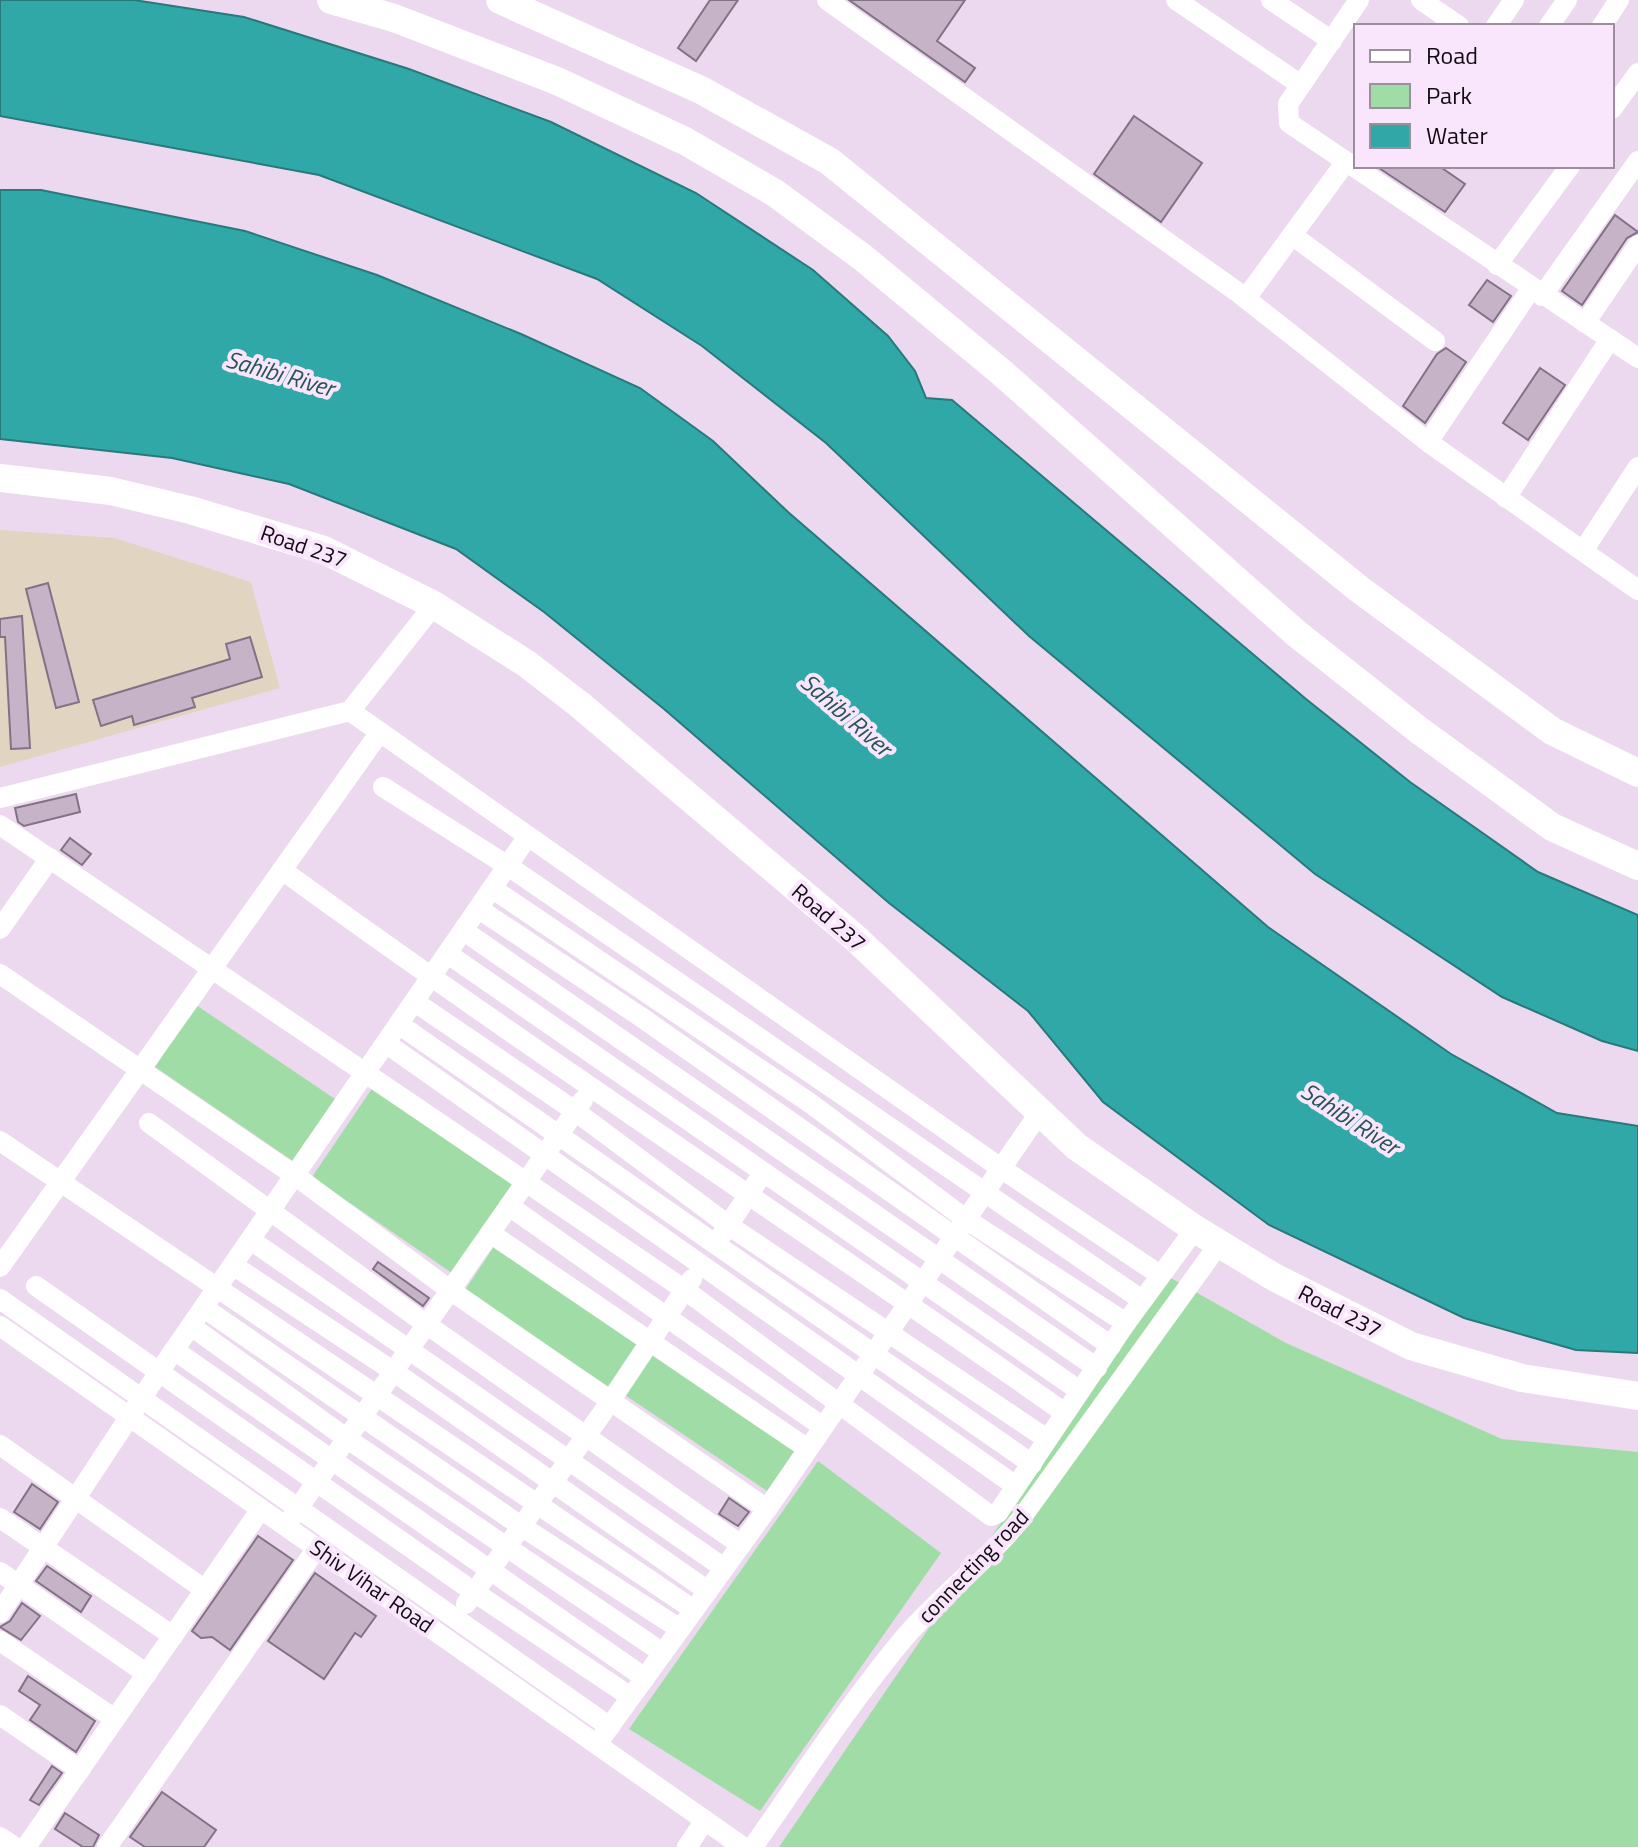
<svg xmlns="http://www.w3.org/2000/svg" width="1638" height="1847" viewBox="0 0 1638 1847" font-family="'Titillium Web',sans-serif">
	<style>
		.education { fill: #e1d5c1 }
		.green { fill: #a0dda6 }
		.water { fill: #31a8a8; stroke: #28797b; stroke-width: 2 }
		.building { fill: #c6b3c8; stroke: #837185; stroke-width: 2 }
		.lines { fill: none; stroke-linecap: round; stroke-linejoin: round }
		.street { stroke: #fff; stroke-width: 20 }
		.secondary { stroke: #fff; stroke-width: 28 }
		.labels { text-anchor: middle; stroke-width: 8; stroke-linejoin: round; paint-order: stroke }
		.street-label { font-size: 22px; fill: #120b12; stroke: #fae6fc }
		.water-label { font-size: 24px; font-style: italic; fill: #255656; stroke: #fae6fc }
	</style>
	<rect width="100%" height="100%" fill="#edd9ef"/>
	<path class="education" d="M0,530l115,8 136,44 29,106 -280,79z"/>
	<g class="green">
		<path d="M196,1005l142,96 -42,62 -141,-96z"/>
		<path d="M373,1087l140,96 -61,90 -140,-96z"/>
		<path d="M495,1245l146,100 -29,44 -147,-99z"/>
		<path d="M1169,1277l117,66 216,96 136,13v395h-859z"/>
		<path d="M655,1351l142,96 -30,44 -142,-96z"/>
		<path d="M818,1461l123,92 -181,258 -131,-82z"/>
	</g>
	<g class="water">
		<path d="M0,0h134l110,17 165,52 142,53 145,71 117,77 75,66 27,35 11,27 26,2 354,299 104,83 128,90 100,43v136l-36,-10 -100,-44 -187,-123 -286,-238 -203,-193 -124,-97 -105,-67 -278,-104 -319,-59z"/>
		<path d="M0,190h41l204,41 132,44 144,59 119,54 73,53 75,71 480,415 183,127 106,59 81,13v227l-62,-3 -112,-32 -195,-93 -166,-123 -75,-91 -139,-108 -225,-194 -120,-97 -88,-63 -167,-65 -117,-26 -172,-19z"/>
	</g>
	<g class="building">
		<path d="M710,0h28l-42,61 -18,-13z"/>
		<path d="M849,0h116l-28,41 38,27 -10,14z"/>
		<path d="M1134,116l68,47 -41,59 -67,-48z"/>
		<path d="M1376,166h63l26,18 -20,28z"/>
		<path d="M1615,215l23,17 -11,6 -45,67 -20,-14z"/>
		<path d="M1487,280l24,16 -18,26 -24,-17z"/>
		<path d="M1446,348l20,14 -41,61 -22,-17 34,-52z"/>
		<path d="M1540,368l25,17 -37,55 -25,-17z"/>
		<path d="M48,583l31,119 -23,6 -30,-119z"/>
		<path d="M22,616l8,132 -19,1 -6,-112h-5v-18z"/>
		<path d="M250,637l12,40 -70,21 3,9 -61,18 -2,-9 -31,10 -8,-26 137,-41 -4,-15z"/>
		<path d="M76,794l4,18 -56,14 -6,-4 -3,-14z"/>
		<path d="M70,838l21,16 -9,11 -21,-15z"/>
		<path d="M378,1262l51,36 -6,8 -50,-37z"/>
		<path d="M32,1484l26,18 -18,27 -26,-17z"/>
		<path d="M729,1498l20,14 -11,14 -19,-12z"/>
		<path d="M258,1536l35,24 -63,90 -18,-13 -11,1 -9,-7z"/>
		<path d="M47,1566l44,30 -10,16 -45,-31z"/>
		<path d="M315,1573l61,43 -15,21 -6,-4 -31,46 -56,-38z"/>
		<path d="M22,1603l18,13 -19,24 -21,-13 10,-6z"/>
		<path d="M28,1676l67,45 -19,31 -46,-32 10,-15 -21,-14z"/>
		<path d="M52,1766l10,7 -23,32 -9,-5z"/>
		<path d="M162,1792l54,38 -12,17h-59l-15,-10z"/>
		<path d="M65,1813l34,22 -6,12h-10l-28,-18z"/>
	</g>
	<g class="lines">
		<g class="street">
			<path d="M827,0l409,291 192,151 210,148"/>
			<path d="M1176,0l125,85"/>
			<path d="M1271,0l61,41"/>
			<path d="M1359,0l-71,104 1,19 349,235"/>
			<path d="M1421,0l38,26"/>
			<path d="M1496,26l18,-26"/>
			<path d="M1549,26l18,-26"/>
			<path d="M1602,26l17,-26"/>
			<path d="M1612,109l26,-36"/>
			<path d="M1292,235l143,106"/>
			<path d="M1497,265l73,-99"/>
			<path d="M1542,296l96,-135"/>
			<path d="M1246,298l99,-135"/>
			<path d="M1585,323l53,-78"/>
			<path d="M1428,442l103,-153"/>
			<path d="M1506,498l104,-159"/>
			<path d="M1583,551l55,-84"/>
			<path d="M350,711l652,458 158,106"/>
			<path d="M383,787l125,79 634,434"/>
			<path d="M0,798l350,-87 84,-106"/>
			<path d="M0,825l685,465 306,226 7,-3 128,-190 69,-94"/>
			<path d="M282,870c257,187 523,360 783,543"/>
			<path d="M493,889l317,214 157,117 159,103"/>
			<path d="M479,909l162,108 470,329"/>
			<path d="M0,929l50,-71"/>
			<path d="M464,931l633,437"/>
			<path d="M448,954l632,437"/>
			<path d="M0,974l297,203 153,113 317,219"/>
			<path d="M415,1002l160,109 153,114 319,214"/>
			<path d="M400,1025l632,439"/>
			<path d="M387,1044l629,442"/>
			<path d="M149,1123l277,201 315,221"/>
			<path d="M0,1141l694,469"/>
			<path d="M509,1206l314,221"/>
			<path d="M490,1233l318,216"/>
			<path d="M721,1236l36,-54"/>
			<path d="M252,1241l472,327"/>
			<path d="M234,1266l159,105 315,220"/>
			<path d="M0,1267l380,-535"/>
			<path d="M36,1286l438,306 157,105"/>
			<path d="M0,1299l610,428"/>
			<path d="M204,1308l317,218 159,103"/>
			<path d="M0,1326l743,521"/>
			<path d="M191,1326l155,112 317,215"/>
			<path d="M174,1350l471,328"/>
			<path d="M0,1445l205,145"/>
			<path d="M0,1518l173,118"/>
			<path d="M290,1520l293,-420"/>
			<path d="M0,1572l147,102"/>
			<path d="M466,1604l137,-192 89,-133"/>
			<path d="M0,1613l159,-241 369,-536"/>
			<path d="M0,1641l115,78"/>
			<path d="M0,1715l80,55"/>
			<path d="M597,1744l170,-235 273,-397"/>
			<path d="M0,1837l15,10"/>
			<path d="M26,1847l235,-338"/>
			<path d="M107,1847l210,-299"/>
			<path d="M687,1847l18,-27"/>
			<path d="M753,1847c49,-70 96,-143 151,-209 36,-42 81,-75 116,-118l199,-276"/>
		</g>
		<g class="secondary">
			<path d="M331,0l63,18 163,63 128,60 90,52 87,64 139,115 296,262 123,97 132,96 86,39"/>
			<path d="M500,0l201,90 128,71 530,428 193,142 86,42"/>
			<path d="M0,478l111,13 79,19 134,40 110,55 93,59 53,41 273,231 224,211 118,82 79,48 137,69 111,32 116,18"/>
		</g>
	</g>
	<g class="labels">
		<g class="street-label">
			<text transform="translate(304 546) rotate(19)" y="8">Road 237</text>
			<text transform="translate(829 917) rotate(41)" y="8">Road 237</text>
			<text transform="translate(1340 1311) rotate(27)" y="8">Road 237</text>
			<text transform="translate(973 1566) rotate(-46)" y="8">connecting road</text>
			<text transform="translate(372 1586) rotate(35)" y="8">Shiv Vihar Road</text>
		</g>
		<g class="water-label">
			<text transform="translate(280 374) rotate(16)" y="8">Sahibi River</text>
			<text transform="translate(846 715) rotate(41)" y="8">Sahibi River</text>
			<text transform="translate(1350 1119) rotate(33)" y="8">Sahibi River</text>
		</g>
	</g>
	<rect x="1354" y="24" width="260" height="144" fill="#fae6fc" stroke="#9d8e9e" stroke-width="2"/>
	<rect x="1370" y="50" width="40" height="12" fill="#ffffff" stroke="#9d8e9e" stroke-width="2"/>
	<text x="1426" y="64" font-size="24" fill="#120b12">Road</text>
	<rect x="1370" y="84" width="40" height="24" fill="#a0dda6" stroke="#9d8e9e" stroke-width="2"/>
	<text x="1426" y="104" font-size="24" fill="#120b12">Park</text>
	<rect x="1370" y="124" width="40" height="24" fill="#31a8a8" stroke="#9d8e9e" stroke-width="2"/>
	<text x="1426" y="144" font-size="24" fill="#120b12">Water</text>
</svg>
